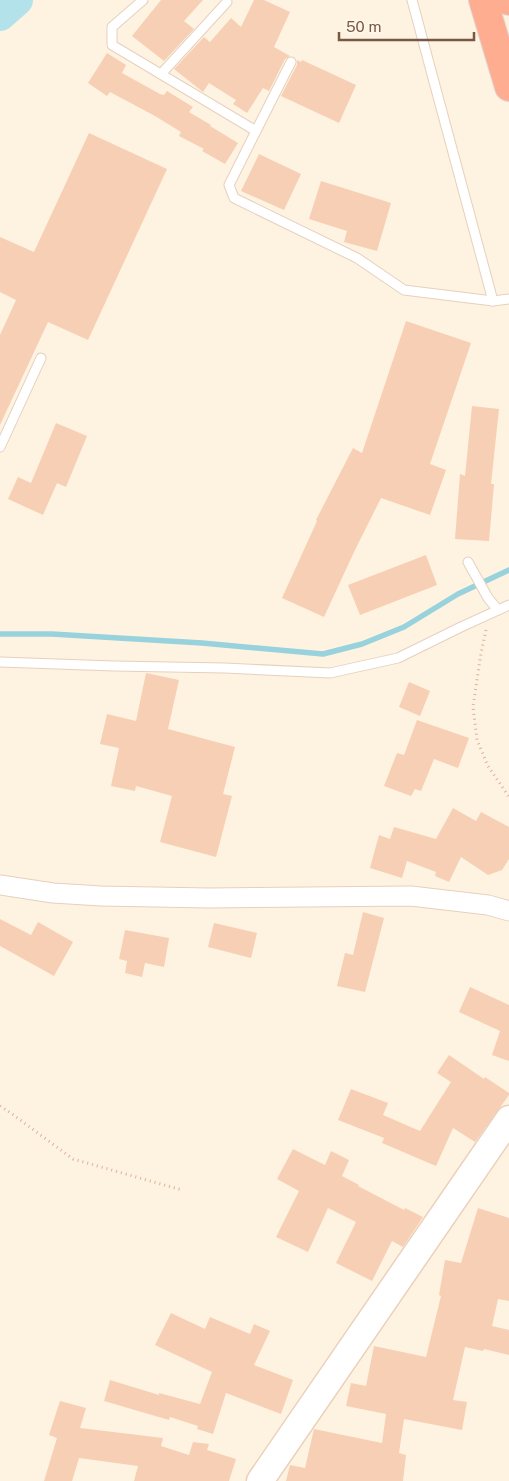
<svg xmlns="http://www.w3.org/2000/svg" width="509" height="1481" viewBox="0 0 509 1481" font-family="'Public Sans',sans-serif">
	<style>
		.lines { fill: none; stroke-linecap: round; stroke-linejoin: round }
		.stream { stroke: #98d2dd; stroke-width: 5.5 }
		.river { stroke: #b3e2ea; stroke-width: 32 }
		.building { fill: #f7cfb5 }
		.lane-casing { stroke: #e6d0be; stroke-width: 11 }
		.street-casing { stroke: #e6d0be; stroke-width: 21 }
		.secondary-casing { stroke: #ebd1bb; stroke-width: 29 }
		.highway-casing { stroke: #dfd7d2; stroke-width: 30 }
		.path { stroke: #dbb298; stroke-width: 3; stroke-dasharray: 1 4; stroke-linecap: butt }
		.lane { stroke: #fff; stroke-width: 9 }
		.street { stroke: #fff; stroke-width: 19 }
		.secondary { stroke: #fff; stroke-width: 26 }
		.highway { stroke: #ffad91; stroke-width: 28 }
	</style>
	<rect width="100%" height="100%" fill="#fef3e0"/>
	<g class="lines">
		<path class="stream" d="M0,634h52l150,9 121,11 39,-10 42,-17 54,-33 51,-24"/>
		<path class="river" d="M0,15l17,-15"/>
	</g>
	<g class="building">
		<path d="M161,0h42l-19,21 10,8 -30,32 -32,-25z"/>
		<path d="M254,0h10l26,12 -16,35 16,9 -5,3 -16,32 -6,-3 -16,25 -14,-9 3,-4 -27,-17 -6,9 -29,-23 30,-32 6,5 21,-24 10,9z"/>
		<path d="M107,53l19,12 -4,8 38,21 4,1 3,-4 26,16 -4,5 22,13 -1,1 28,17 -13,21 -23,-13 2,-2 -25,-13 2,-4 -26,-16 -45,-24 -3,4 -19,-13z"/>
		<path d="M297,60l4,2 1,-2 54,25 -17,38 -58,-27 16,-31z"/>
		<path d="M89,133l78,36 -79,171 -40,-18 -48,103v-90l16,-35 -16,-8v-55l34,15z"/>
		<path d="M259,154l42,20 -17,36 -43,-19z"/>
		<path d="M321,181l70,22 -14,48 -33,-9 3,-11 -38,-12z"/>
		<path d="M406,321l65,22 -41,121 16,6 -16,45 -49,-17 -27,54 -30,65 -42,-19 35,-77 -1,-1 37,-72 9,5z"/>
		<path d="M472,406l27,3 -8,75h3l-5,57 -34,-2 5,-65 5,2z"/>
		<path d="M56,423l31,13 -21,51 -9,-4 -14,32 -35,-16 10,-22 13,6z"/>
		<path d="M426,555l11,30 -77,30 -12,-30z"/>
		<path d="M146,673l33,7 -11,49 67,18 -12,47 9,2 -16,61 -56,-15 12,-46 -36,-10 -1,5 -24,-5 8,-38 -19,-4 7,-30 29,7z"/>
		<path d="M409,682l21,9 -10,25 -21,-9z"/>
		<path d="M417,720l52,18 -11,30 -24,-9 -13,32 -6,-2 -4,7 -27,-10 13,-33 7,2z"/>
		<path d="M453,808l23,13 5,-9 28,15v32l-7,11 -14,5 -27,-18 -12,25 -14,-6 1,-4 -29,-11 -5,17 -32,-10 9,-33 11,4 4,-12 42,12z"/>
		<path d="M363,912l21,6 -19,74 -28,-6 8,-33 8,2z"/>
		<path d="M0,919l31,16 7,-13 35,20 -19,34 -54,-30z"/>
		<path d="M214,923l43,10 -6,25 -43,-11z"/>
		<path d="M125,930l44,8 -5,29 -19,-4 -3,14 -17,-4 2,-12 -8,-2z"/>
		<path d="M470,987l39,18v56l-17,-6 8,-24 -41,-19z"/>
		<path d="M449,1055l35,24 1,-2 24,16v2l-34,47 -22,-14 -17,38 -54,-23 2,-5 -46,-18 13,-31 37,14 -5,12 37,16 31,-49 -14,-9z"/>
		<path d="M293,1149l32,16 6,-14 18,9 -7,16 17,9 -1,1 46,24 1,-2 18,9 -20,30 -11,-6 -20,40 -36,-18 20,-41 -28,-14 -20,44 -32,-15 23,-46 -22,-12z"/>
		<path d="M478,1208l31,10v83l-11,-2 -6,27 17,4v25l-25,-6 -1,2 -18,-4 -12,53 14,2 -5,28 -58,-11 -5,34 7,2 -3,26h-117l4,-16 15,3 9,-39 68,14 4,-29 -40,-8 5,-23 15,3 8,-40 52,11 15,-61 -2,-1 6,-35 16,3z"/>
		<path d="M171,1313l34,16 5,-12 40,17 4,-10 16,7 -16,34 39,15 -12,34 -55,-21 -13,41 -16,-5 1,-3 -28,-9 -1,3 -65,-19 6,-21 49,15v-2l41,11 12,-32 -57,-27z"/>
		<path d="M60,1401l26,7 -6,20 83,10 -2,8 28,9 4,-13 16,2 -2,6 29,9 -7,22h-95l4,-15 -59,-8 -7,23h-28l13,-43 -8,-3z"/>
	</g>
	<g class="lines">
		<g class="lane-casing">
			<g id="lane">
				<path d="M143,0l-31,27v18l144,86 -27,54 5,13 123,60 47,32 89,11 16,-2"/>
				<path d="M412,0l81,301"/>
				<path d="M161,74l66,-72"/>
				<path d="M256,131l35,-69"/>
				<path d="M0,447l41,-89"/>
				<path d="M468,562l20,36 10,12"/>
				<path d="M0,662l114,4 111,2 105,5 68,-15 63,-31 48,-22"/>
			</g>
		</g>
		<g class="street-casing">
			<path id="street" d="M0,885l53,8 48,3 108,2 202,-2 77,9 21,6"/>
		</g>
		<g class="secondary-casing">
			<path id="secondary" d="M260,1481l249,-362"/>
		</g>
		<g class="highway-casing">
			<g id="highway">
				<path d="M483,0l26,87"/>
				<path d="M509,0v1"/>
			</g>
		</g>
		<g class="path">
			<path d="M486,630l-5,23 -8,54 4,33 11,26 21,31"/>
			<path d="M0,1106l8,5 65,48 109,31"/>
		</g>
		<use href="#lane" class="lane"/>
		<use href="#street" class="street"/>
		<use href="#secondary" class="secondary"/>
		<use href="#highway" class="highway"/>
	</g>
	<path d="M339 32v8h135v-8" fill="none" stroke="#785745" stroke-width="2.5"/>
	<text x="346" y="32" font-size="15" fill="#785745" stroke="#fff6e9" stroke-width="4" paint-order="stroke">50 m</text>
</svg>
